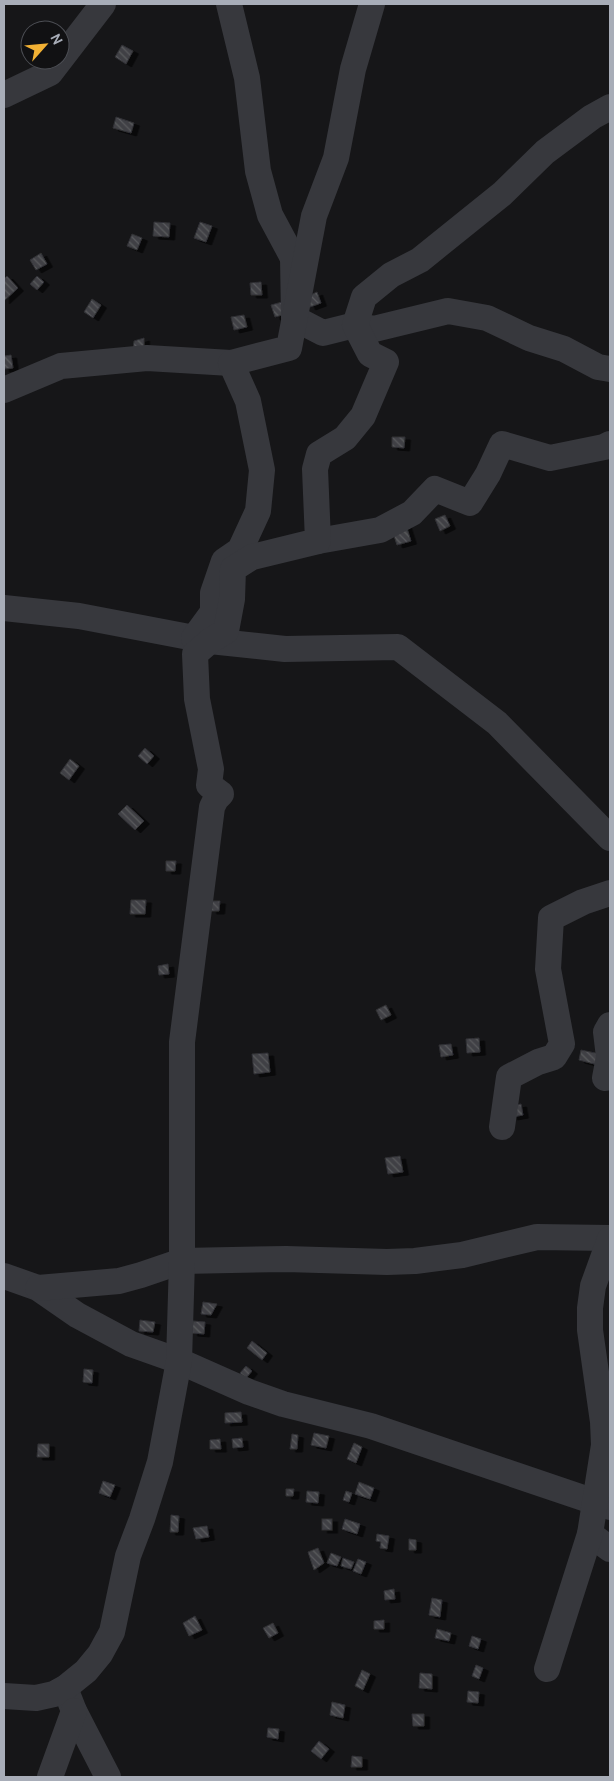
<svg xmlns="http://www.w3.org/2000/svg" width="614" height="1781" viewBox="0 0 614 1781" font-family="Cabin,sans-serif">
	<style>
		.building { fill: url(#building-back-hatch); stroke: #303034; filter: url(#shadow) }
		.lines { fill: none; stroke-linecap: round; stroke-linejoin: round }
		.minor { stroke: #37383d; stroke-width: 26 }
	</style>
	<defs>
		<pattern id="building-back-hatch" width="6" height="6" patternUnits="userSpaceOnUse" patternTransform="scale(1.25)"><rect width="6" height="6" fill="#404145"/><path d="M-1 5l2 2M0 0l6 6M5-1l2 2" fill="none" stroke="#595a5e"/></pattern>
		<filter id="shadow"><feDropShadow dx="5.5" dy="3" stdDeviation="0" flood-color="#0009"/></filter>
	</defs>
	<rect width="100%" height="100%" fill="#161618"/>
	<g class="building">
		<path d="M122,45l11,6 -7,13 -11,-7z"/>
		<path d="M116,117l18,6 -3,10 -18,-5z"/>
		<path d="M154,222l16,1 -1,14 -16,-1z"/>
		<path d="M200,222l12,4 -6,16 -12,-4z"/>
		<path d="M132,234l10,4 -5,12 -10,-4z"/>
		<path d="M41,253l6,11 -11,6 -6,-10z"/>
		<path d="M7,276l11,12 -14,13v-22z"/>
		<path d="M37,276l7,6 -7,8 -7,-6z"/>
		<path d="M261,282l1,13h-11l-1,-12z"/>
		<path d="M317,292l4,11 -11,4 -4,-10z"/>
		<path d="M92,299l9,6 -8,13 -9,-6z"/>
		<path d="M286,301l3,12 -14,4 -4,-12z"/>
		<path d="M244,315l3,12 -13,3 -3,-13z"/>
		<path d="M144,338v14h-11l1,-11z"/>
		<path d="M11,355l2,13 -9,1v-13z"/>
		<path d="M392,437h13l-1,11 -12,-1z"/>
		<path d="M445,515l5,11 -10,5 -5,-12z"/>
		<path d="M405,522l6,19 -14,4 -6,-18z"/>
		<path d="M145,748l9,8 -7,8 -9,-8z"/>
		<path d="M70,759l9,7 -10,14 -9,-7z"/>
		<path d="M127,805l17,16 -9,9 -17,-16z"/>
		<path d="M166,861h10l-1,10h-9z"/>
		<path d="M131,900h15l-1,14h-15z"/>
		<path d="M212,901h8l-1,10h-8z"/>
		<path d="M168,964l1,10 -10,1 -1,-9z"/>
		<path d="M386,1005l5,10 -10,5 -5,-10z"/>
		<path d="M479,1038l1,14 -13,1 -1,-14z"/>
		<path d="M451,1044l2,11 -12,2 -2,-12z"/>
		<path d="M581,1050l19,4 -2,11 -19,-5z"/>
		<path d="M268,1053l2,19 -16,2 -2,-20z"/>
		<path d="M521,1104l2,11 -11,2 -2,-11z"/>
		<path d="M400,1156l3,16 -15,2 -3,-16z"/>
		<path d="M203,1302l14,2 -6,11 -10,-1z"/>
		<path d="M140,1320l15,2 -2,10 -14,-1z"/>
		<path d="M193,1321l12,1 -1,12 -12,-1z"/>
		<path d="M252,1341l15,12 -5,7 -15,-12z"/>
		<path d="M246,1366l6,5 -6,7 -6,-5z"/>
		<path d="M84,1369l9,1 -1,13 -9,-1z"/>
		<path d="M241,1412l1,10 -17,1v-10z"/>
		<path d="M314,1433l15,3 -3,12 -15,-3z"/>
		<path d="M292,1434l6,1 -1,14h-7z"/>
		<path d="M242,1438l1,9 -10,1 -1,-9z"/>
		<path d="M220,1439l1,10h-11v-9z"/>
		<path d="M354,1443l8,4 -6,16 -9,-4z"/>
		<path d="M38,1444h11v13h-12z"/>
		<path d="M103,1481l12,4 -5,12 -11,-4z"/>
		<path d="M359,1482l15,6 -4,11 -15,-5z"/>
		<path d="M286,1489h8l-1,7h-7z"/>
		<path d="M307,1491l12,1 -1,11 -12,-1z"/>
		<path d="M346,1491l6,2 -3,9 -6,-2z"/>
		<path d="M171,1515l8,1 -1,16h-8z"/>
		<rect x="322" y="1519" width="10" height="11"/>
		<path d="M345,1519l15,5 -3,10 -15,-5z"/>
		<path d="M207,1526l2,11 -13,2 -3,-11z"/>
		<path d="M377,1534l12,2 -2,13 -7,-1 1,-6 -5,-1z"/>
		<path d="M409,1539l7,1v10h-7z"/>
		<path d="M318,1548l6,15 -10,7 -6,-18z"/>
		<path d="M331,1553l10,4 -4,9 -10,-3z"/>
		<path d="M343,1558l11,4 -3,7 -10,-3z"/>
		<path d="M358,1559l8,3 -5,12 -8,-3z"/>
		<path d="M394,1589l1,10 -10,1 -1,-9z"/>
		<path d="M432,1598l10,2 -2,17 -11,-2z"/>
		<path d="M195,1616l7,14 -13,6 -6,-13z"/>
		<path d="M384,1620v9h-10v-8z"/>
		<path d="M273,1623l5,10 -9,5 -6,-10z"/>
		<path d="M437,1629l14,4 -2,8 -14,-3z"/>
		<path d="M472,1636l9,3 -3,10 -9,-3z"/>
		<path d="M476,1665l7,3 -4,11 -7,-3z"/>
		<path d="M362,1670l8,4 -7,16 -8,-4z"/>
		<path d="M420,1673l12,1v15l-13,-1z"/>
		<path d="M468,1691l11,1 -1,11 -11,-1z"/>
		<path d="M332,1702l13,3 -2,13 -13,-3z"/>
		<path d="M412,1714h12v12h-11z"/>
		<path d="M268,1728l11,1 -1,10 -11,-2z"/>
		<path d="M319,1741l10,8 -8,10 -10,-8z"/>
		<path d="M352,1756l10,1v10h-11z"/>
	</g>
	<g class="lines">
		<g class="minor">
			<path d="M229,4l18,74 11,93 12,44 23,43 1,60 29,15 32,-8 19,4 74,-18 39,7 42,20 35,11 34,18 12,2"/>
			<path d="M4,95l46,-22 53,-69"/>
			<path d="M4,390l57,-24 86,-8 84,5"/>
			<path d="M318,541l62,-11 32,-17 23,-24 35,14 18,-29 14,-30 48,14 54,-11 6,-3"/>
			<path d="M4,608l75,8 131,25 75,8 113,-2 99,76 113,115"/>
			<path d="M194,638l19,-26v-19l11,-32 16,-11 18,-39 4,-41 -14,-69 -17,-38 58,-15 25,-132 22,-58 17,-89 19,-65"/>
			<path d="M605,1078l4,-21 -3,-25 4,-7"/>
			<path d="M502,1127l7,-50 29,-15 16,-5 8,-13 -14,-75 3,-51 32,-16 27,-9"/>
			<path d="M4,1276l34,12 39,27 54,29 48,17 70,31 34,12 88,22 239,81"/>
			<path d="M38,1288l81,-7 22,-6 41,-14 104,-2 101,3 28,-1 47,-6 75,-18 73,1"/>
			<path d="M590,1534l20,15"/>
			<path d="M547,1669l43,-135 14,-89 -1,-23 -13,-92v-22l3,-22 17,-47"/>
			<path d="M65,1688l9,23 34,66"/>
			<path d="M4,1696l32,2 18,-4 11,-6 21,-17 14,-17 12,-22 16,-76 14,-37 18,-57 19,-101 3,-100v-219l30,-235 4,-8 5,-5 -12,-9 2,-16 -14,-70 -2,-45 15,-13 16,-10 6,-32 1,-30 19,-12 66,-16 -3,-72 4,-15 26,-16 18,-22 23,-54 -16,-8 -15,-29 9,-28 27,-22 29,-15 82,-66 43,-42 47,-35 18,-10"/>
			<path d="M50,1777l24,-66"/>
		</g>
	</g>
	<rect width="614" height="1781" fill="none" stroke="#a8adb8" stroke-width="10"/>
	<g transform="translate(45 45) rotate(63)"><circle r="24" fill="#111113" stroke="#4d4f55"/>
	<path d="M0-4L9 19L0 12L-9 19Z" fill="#f2b134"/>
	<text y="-8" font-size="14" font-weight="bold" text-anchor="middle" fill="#a8adb8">N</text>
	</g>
</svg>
